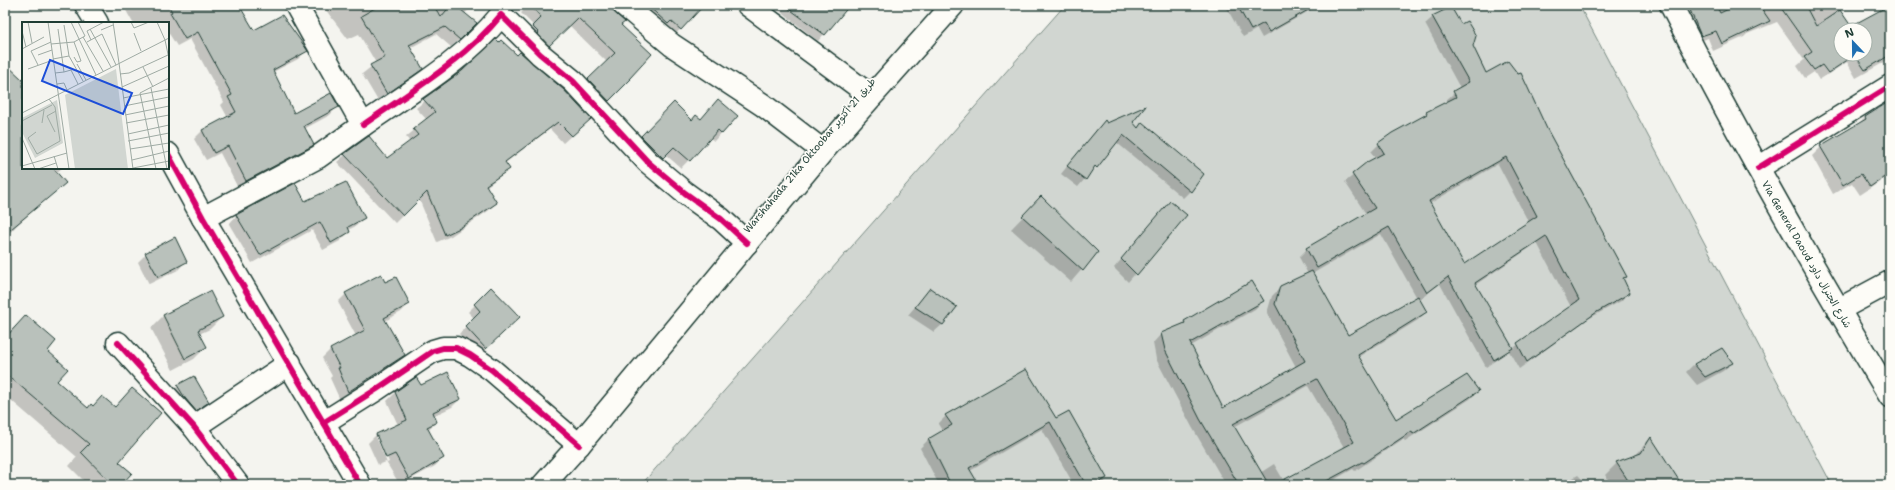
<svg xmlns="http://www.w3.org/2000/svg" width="1895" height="490" viewBox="0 0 1895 490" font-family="'Shantell Sans','Playpen Sans Arabic',sans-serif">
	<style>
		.green { fill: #d1d6d1; stroke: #788a82 }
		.shadow { fill: #0003; fill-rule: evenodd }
		.building { fill: #b9c1bb; stroke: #1f3d34; fill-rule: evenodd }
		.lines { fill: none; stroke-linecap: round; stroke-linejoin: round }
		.minor-casing { stroke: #1f3d34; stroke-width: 25 }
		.major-casing { stroke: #1f3d34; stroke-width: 25 }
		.minor { stroke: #fdfcf7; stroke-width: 22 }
		.major { stroke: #fdfcf7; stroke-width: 22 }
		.cycleway-casing { stroke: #fdfcf7; stroke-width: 8 }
		.cycleway { stroke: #d6006c; stroke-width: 6 }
		.labels { text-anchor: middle; stroke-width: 3.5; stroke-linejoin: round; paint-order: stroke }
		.street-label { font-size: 10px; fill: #1f3d34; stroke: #fdfcf7 }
		.inset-road { fill: none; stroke: #9faba4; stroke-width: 1 }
		.view { fill: #1d4ed8; fill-opacity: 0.15; stroke: #1d4ed8; stroke-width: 2 }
		.inset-edge { fill: none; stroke: #1f3d34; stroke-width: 2 }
	</style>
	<rect width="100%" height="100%" fill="#f4f4ef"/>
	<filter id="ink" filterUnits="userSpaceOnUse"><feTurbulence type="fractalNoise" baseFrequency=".025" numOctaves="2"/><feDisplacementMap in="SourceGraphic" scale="8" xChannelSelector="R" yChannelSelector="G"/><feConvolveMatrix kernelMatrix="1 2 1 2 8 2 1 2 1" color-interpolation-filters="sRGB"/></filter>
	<g filter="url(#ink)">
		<path class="green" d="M1065,5h514l253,480h-1191z"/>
		<g class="shadow">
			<path d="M123,5h115l15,26 53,20 -8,8 -25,13 21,42 43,-7 -7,8 -26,14 9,15 -8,8 -67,36 -18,-35 -14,7 -12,-21 8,-8 26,-13 -7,-13 3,-3 -34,-63 -13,7 -9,-14v-9h-35z"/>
			<path d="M322,5h152l-10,9 12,9 -25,24 -15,-13 -26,14 12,21 -9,8 -35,24 -16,-27 14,-11 -17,-29 -11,5z"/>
			<path d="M529,5h82l9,20 10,54 -30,30 -20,-21 27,-26 -38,-37 -29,27 -15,-17 9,-9 -13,-13z"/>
			<path d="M625,5h78l-31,33z"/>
			<path d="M776,5h73l-31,36 -43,-34z"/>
			<path d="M1225,5h94l-57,33 -5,-9 -14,8z"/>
			<path d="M1674,5h161l16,22 39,-21v53l-34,19 -9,-16 -28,18 -5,-8 -9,6 -8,-12 7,-6 -27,-38 -30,12 -3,3 -31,14 -5,-13 -15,6zM1841,30h24v24h-24z"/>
			<path d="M1433,17l39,30 14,27 60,55 79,148 -3,3 7,13 -8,8 -33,18 -69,50 -10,-18 -23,16 -46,-83 -21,16 7,12 -8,8 -60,37 38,63 82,-29 -8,8 -65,42 -2,-2 -48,32 -2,-2 -28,16h-99l-34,-58 -36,-68 -3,-16 8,-9 18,-7 5,-5 79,-21 -8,8 -64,37 31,63 74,-42 -29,-54 5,-17 9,-9 27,-13 -9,-17 8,-8 59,-35 -21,-32 30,-24 -4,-6 8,-8 68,-42 -1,-2 14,-12 -35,-64zM1498,164l31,59 -65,42 -35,-61zM1381,234l36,64 -70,39 -35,-63zM1537,243l34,64 -59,42 -37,-64zM1308,386l37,63 -61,32 -10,-17 -14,9 -26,-46z"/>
			<path d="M5,65l18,17v86h39l-6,5 8,10 -48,43 -11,12z"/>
			<path d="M462,72l120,54 -19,17 -13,-14 -45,34 4,6 -23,18 10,16 -8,8 -37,25 -14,6 -18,-43 -24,24 -58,-61 8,-7 42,4 23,-17 -4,-5 21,-17 -11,-12z"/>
			<path d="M1890,102v73l-30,20 -8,-12 -19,11 -21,-38 9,-9 35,-21 9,-9z"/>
			<path d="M674,103l18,18 45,-5 -23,25 -4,-3 -29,30 -15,-13 -11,11 -21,-22z"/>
			<path d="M1132,122l5,7 5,-5 48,67 -7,7 -67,-56 -38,45 -17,-13 36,-45 10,-5z"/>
			<path d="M1041,198l56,54 -26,30 -60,-53z"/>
			<path d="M305,202l59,16 -8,8 -8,4 1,2 -9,9 -17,9 -11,-20 -60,33 -23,-39 8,-9z"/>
			<path d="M1162,211l24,4 -58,67 -14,-14z"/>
			<path d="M146,254l40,7 -8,9 -29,14 -11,-22z"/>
			<path d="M491,289l20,35 -32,31 -20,-21 15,-16 -6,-6z"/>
			<path d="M930,289l13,35 -9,8 -26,-17z"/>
			<path d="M209,292l13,25 -12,12 -11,5 7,13 -12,12 -21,11 -22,-42 12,-12z"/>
			<path d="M346,294l63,10 -8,8 -16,9 18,34 -8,8 -55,37 -10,-22 2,-2 -10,-18 8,-8 26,-14 -18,-34z"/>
			<path d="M26,316l21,35 8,30 33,28 5,-3 21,2 18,-19 -15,73 3,23h-32l-19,-19 8,-9 -72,-62v-59z"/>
			<path d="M1732,363l-9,8 -26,14 -11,-13 8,-8z"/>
			<path d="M178,386l30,16 -21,16 -17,-24z"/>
			<path d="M420,386l40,13 -8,8 -19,9 3,6 -8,9 15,27 -8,8 -35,19 -14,-23 -8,3 -10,-22 8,-8 22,-10 -11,-24 8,-8zM376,437h2l11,25 -2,1z"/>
			<path d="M946,416l109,4 53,65h-34l-32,-56 -72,42 8,14h-39l-19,-37 8,-8 15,-8 -5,-8z"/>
			<path d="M1650,438l31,47h-69l-7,-10 12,-12 19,-8z"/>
			<path d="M1578,475l10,10h-27z"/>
		</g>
		<g class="building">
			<path d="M168,5h71l15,25 28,-15 26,36 -35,19 21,43 37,-20 8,14 -35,19 10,19 -68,36 -18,-35 -14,7 -12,-23 34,-18 -8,-15 4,-2 -34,-63 -13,7 -15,-26 2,-1z"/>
			<path d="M380,5h53l8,12 10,-12h4l22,18 -17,17 -15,-13 -36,18 14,24 -36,25 -17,-29 15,-8 -24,-41z"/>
			<path d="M530,5h82l4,9 9,8 -4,3 31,29 -22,24 1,1 -22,22 -21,-22 27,-26 -37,-35 -29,28 -11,-12 1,-1 -7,-7 9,-9z"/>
			<path d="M647,5h57l-23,25 -10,-9 -3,3z"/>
			<path d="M784,5h66l-25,30z"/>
			<path d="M1237,5h80l-48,27 -5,-9 -13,7z"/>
			<path d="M1688,5h28l4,8 17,-8h22l11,16 -48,23 -6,-13 -15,5z"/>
			<path d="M1779,5h26l11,21 24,-16 11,16 39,-21v50l-25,15 -10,-15 -27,18 -6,-8 -8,5 -10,-13 8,-5zM1841,30h24v24h-24z"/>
			<path d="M1451,7l10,17 6,-3 9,15 -3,10 13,27 22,-12 10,13 3,-1 26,56 80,148 -4,1 7,15 -33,19 -70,50 -10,-19 62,-43 -33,-64 -71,47 38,65 -19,12 -46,-83 -21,16 -38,-66 -72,41 -11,-20 69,-40 -23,-34 15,-12 17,-9 -6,-10 14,-10 35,-19 -1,-2 30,-15 -3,-6 16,-9 -37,-66zM1506,157l31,59 -73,48 -35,-63z"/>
			<path d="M496,39l3,3 2,-2 16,15 3,-3 44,38 27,29 -19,17 -14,-14 -53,40 5,7 -24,16 11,18 -37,25 -15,7 -18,-43 -24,24 -59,-62 25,-18 18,22 31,-23 -5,-6 22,-17 -12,-13 39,-28z"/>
			<path d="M5,63l18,17v88h30l13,15 -61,51z"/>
			<path d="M718,99l20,17 -16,18 -4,-4 -28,31 -16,-14 -11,11 -22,-22 33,-34 18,18 4,-5 5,4z"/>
			<path d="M1890,101v72l-20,14 -9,-13 -18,11 -23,-39 46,-27 -1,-2z"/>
			<path d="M1146,106l-13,16 5,6 4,-6 62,52 -13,18 -68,-57 -26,33 -2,-2 -9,14 -19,-14 38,-46 2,3z"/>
			<path d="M346,182l19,36 -17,9 2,5 -19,11 -11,-21 -60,33 -24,-40 59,-32 10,18z"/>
			<path d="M1041,196l57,56 -15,19 -61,-55z"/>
			<path d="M1170,201l17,14 -50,60 -16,-16z"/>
			<path d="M175,237l12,25 -29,15 -13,-24z"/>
			<path d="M1312,271l36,64 70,-39 9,16 -69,43 38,64 71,-44 12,16 -66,43 -1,-3 -48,32 -2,-1 -43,23h-45l80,-43 -37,-63 -84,45 36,61h-30l-39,-66 -35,-69 -4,-17 24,-10 -1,-2 68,-40 12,20 -74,42 33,65 82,-47 -30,-57 5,-18z"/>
			<path d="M381,274l4,8 11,-5 14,27 -26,14 21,37 -57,37 -10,-24h2l-10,-19 35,-19 -20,-37z"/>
			<path d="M491,287l29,30 -34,32 -21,-23 15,-15 -6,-7z"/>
			<path d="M930,288l27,19 -14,18 -28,-18z"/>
			<path d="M210,291l13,26 -25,13 9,17 -22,12 -22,-44z"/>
			<path d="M26,315l30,26 -8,10 20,18 -11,12 31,27 3,-4 2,2 9,-10 13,11 17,-19 29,25 -42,49 13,11 -11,12h-8l-32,-33 8,-8 -84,-71v-35z"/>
			<path d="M1722,348l11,15 -28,14 -11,-13z"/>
			<path d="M1026,369l30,49 13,-7 38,67 -13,7h-8l-36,-63 -81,46 10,17h-28l-23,-46 24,-14 -7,-10z"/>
			<path d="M448,372l13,27 -28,13 4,10 -10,5 17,31 -35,21 -14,-25 -9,4 -10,-24 31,-14 -12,-28 21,-15 5,8z"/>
			<path d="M194,376l15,26 -13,9 -11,-13 -8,-13z"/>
			<path d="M1651,437l31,48h-51l-15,-23 25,-9z"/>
		</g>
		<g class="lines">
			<g class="minor-casing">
				<g id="minor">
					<path d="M86,5l11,18"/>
					<path d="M624,5l48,40 91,60 60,46"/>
					<path d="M748,5l123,91"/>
					<path d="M363,125c47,-33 101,-64 138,-110l39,39 33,27 75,81 37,31 36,26 26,24"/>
					<path d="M168,154l35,64 157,267"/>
					<path d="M1758,168l132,-82"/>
					<path d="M203,218l115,-61 45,-32 -67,-120"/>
					<path d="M1838,310l52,-28"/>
					<path d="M118,343l76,84 44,58"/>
					<path d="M323,423l54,-34 56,-38 10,-3h13l14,7 22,15 87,75"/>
					<path d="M194,427l96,-64"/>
				</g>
			</g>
			<g class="major-casing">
				<g id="major">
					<path d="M1671,5c68,133 142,263 219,391"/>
					<path d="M543,485l36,-40 244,-294 130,-146"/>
				</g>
			</g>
			<use href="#minor" class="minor"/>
			<use href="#major" class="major"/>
			<g class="cycleway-casing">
				<g id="cycleway">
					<path d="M363,125c47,-33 101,-64 138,-110l39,39 33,27 75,81 37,31 36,26 26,24"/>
					<path d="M168,154l35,64 157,267"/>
					<path d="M1758,168l132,-82"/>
					<path d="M118,343l76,84 44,58"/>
					<path d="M323,423l54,-34 56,-38 10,-3h13l14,7 22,15 87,75"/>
				</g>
			</g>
			<use href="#cycleway" class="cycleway"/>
		</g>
	</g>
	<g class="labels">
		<g class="street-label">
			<text transform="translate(809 155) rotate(-50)" y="4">Warshahada 21ka Oktoobar طريق 21 أكتوبر</text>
			<text transform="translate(1807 254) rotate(60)" y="4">Via General Daoud شارع الجنرال داود</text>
		</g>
	</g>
	<g transform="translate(22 22)">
		<rect width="147" height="147" fill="#f4f4ef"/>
		<path d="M94,47l12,100h-53l-10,-74zM35,78l6,43 -28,15 -13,-26v-14z" fill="#d1d6d1"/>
		<path class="inset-road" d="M6,0l4,21M26,0l21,147M49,0l25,53M91,0l6,41M109,0l3,6 15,-6M135,0l8,18 4,19M68,7l21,38M79,8l12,-5M0,9l4,16M112,11l7,18M61,15l20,34M69,18l-4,-9 17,-9M52,20l7,19 -4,1 -3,-5M65,20l15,-8 14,31M29,22l23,-2 11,-6 -7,-14M0,27l22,-12M9,29l20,-9M9,29l7,14M16,33l14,-5M47,34l14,25M31,37l16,-3 -5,-31M97,41l14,106M55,42l9,16M121,45l10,20M6,47l25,-9M42,50l7,-2 7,14M33,51l9,-1 -6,-43M98,52l9,-1 39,-18M35,62l7,-1 3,7M100,65l47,-21M129,66l16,81M101,76l46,-9M102,84l45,-9M0,91l147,-75M103,93l44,-9M0,99l30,-16M20,101l2,-13M104,101l43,-8M14,110l-8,6 9,16 23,-13 -5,-34 -6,-8M33,110l-8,-16 9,-5M106,112l41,-9M0,116l13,31M106,119l41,-8M108,127l39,-6M32,134l4,13M110,138l37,-9M0,144l45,-13M111,146l36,-7M16,147l18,-6M134,147l-16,-76 29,-15"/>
		<path class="view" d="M28,38l82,33 -9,21 -81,-33z"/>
		<rect width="147" height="147" class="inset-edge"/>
	</g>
	<rect width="1895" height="490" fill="none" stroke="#fdfcf7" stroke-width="20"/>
	<rect x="10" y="10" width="1875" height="470" fill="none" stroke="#1f3d34" stroke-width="1.5" filter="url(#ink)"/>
	<g transform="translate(1853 42) rotate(338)"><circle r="19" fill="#fdfcf7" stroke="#a4b0a9"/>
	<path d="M0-3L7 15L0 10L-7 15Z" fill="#1f6fb2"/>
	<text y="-6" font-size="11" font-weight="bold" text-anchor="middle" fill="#1f3d34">N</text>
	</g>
</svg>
